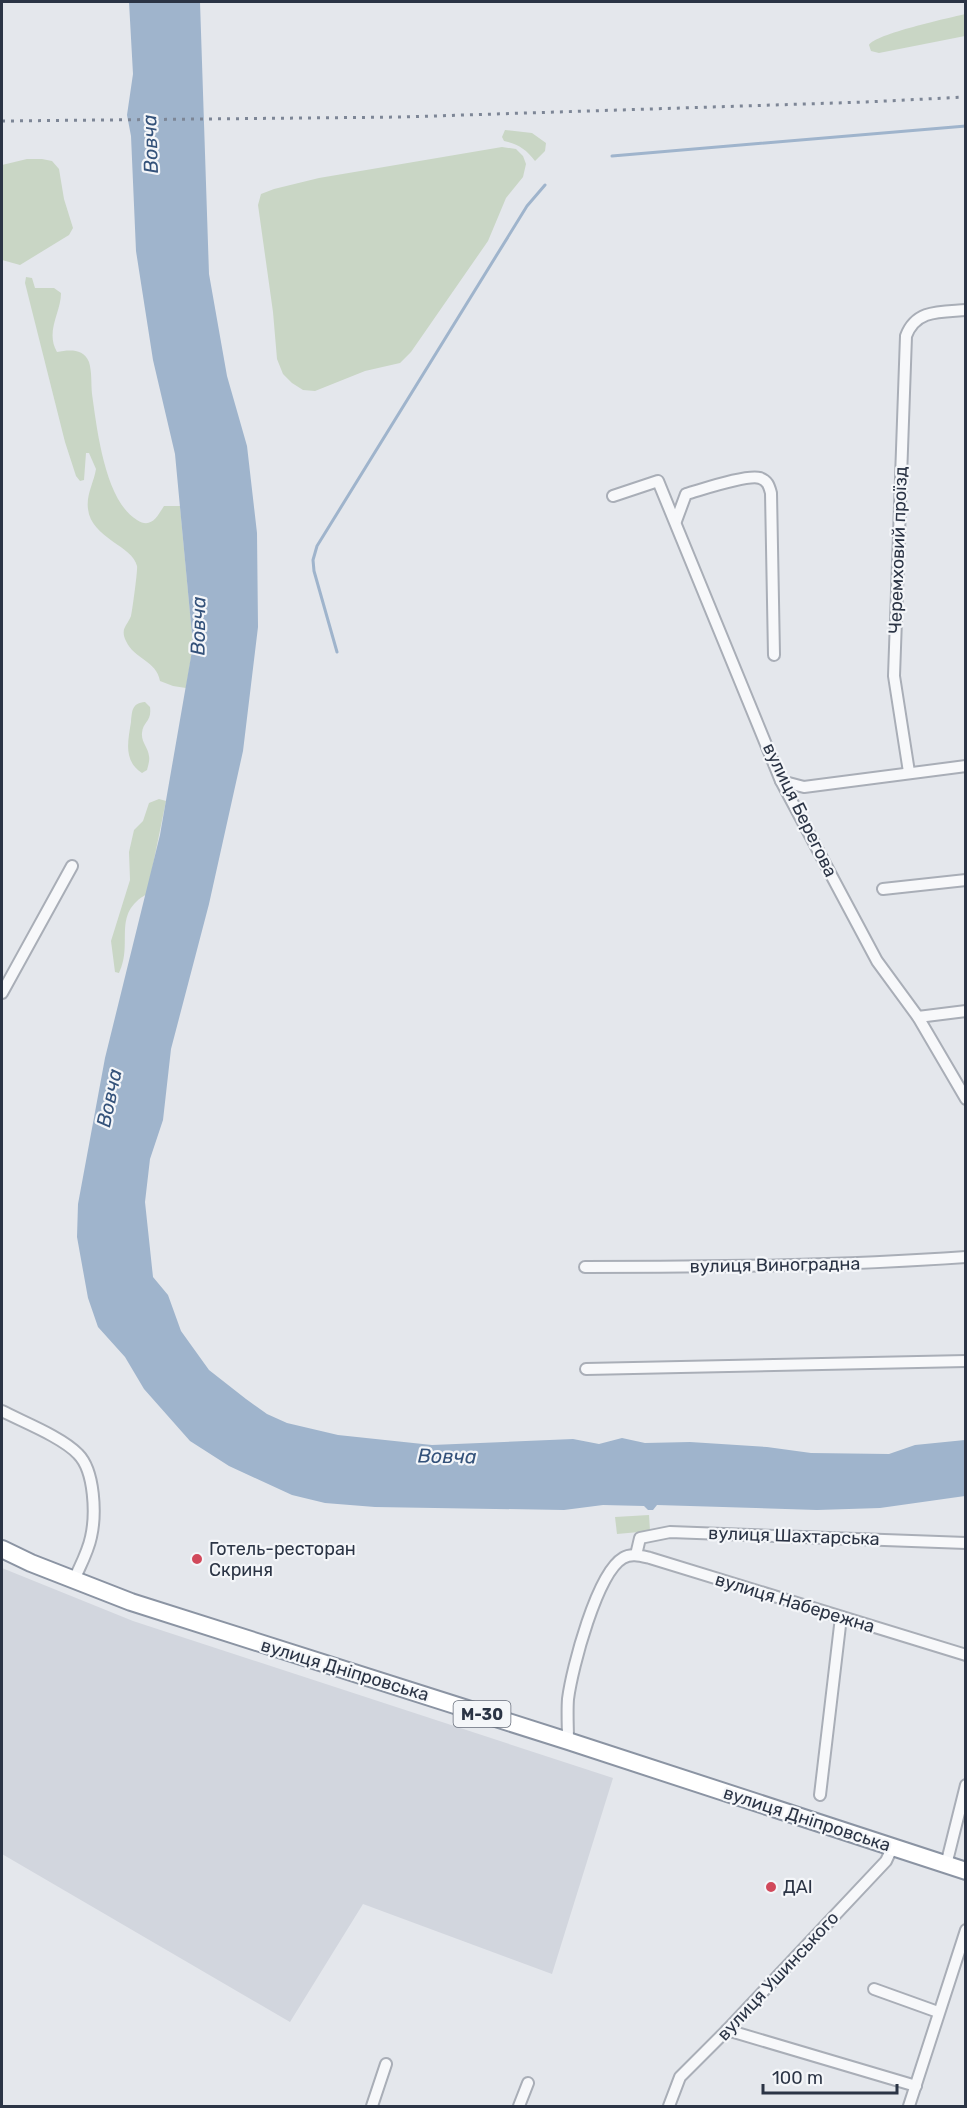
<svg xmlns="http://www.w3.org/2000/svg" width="967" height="2108" viewBox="0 0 967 2108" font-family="Rubik,sans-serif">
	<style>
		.built { fill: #d2d6de }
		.green { fill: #c9d6c5 }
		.water { fill: #9fb4cc }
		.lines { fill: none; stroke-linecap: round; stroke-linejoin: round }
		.stream { stroke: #9fb4cc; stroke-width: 3 }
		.minor-casing { stroke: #a9aeb7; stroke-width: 14 }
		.trunk-casing { stroke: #8b94a3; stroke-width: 20 }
		.minor { stroke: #f7f8fa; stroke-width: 10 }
		.trunk { stroke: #fff; stroke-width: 16 }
		.rail { stroke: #7d8696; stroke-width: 3; stroke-dasharray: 3 6; stroke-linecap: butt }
		.poi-dot { fill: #d1495b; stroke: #f4f6f9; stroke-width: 2 }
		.labels { text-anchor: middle; stroke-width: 4.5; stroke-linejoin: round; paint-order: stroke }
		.shield { fill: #f4f6f9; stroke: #676e7b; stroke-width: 1.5 }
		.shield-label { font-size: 16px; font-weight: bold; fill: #2b3445 }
		.street-label { font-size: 18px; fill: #2b3445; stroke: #f4f6f9 }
		.poi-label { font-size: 18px; fill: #2b3445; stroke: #f4f6f9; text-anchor: start }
		.water-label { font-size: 20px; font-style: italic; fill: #34527a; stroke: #f4f6f9 }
	</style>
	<rect width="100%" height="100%" fill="#e4e7ec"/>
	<path class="built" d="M2,1568l131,53 480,157 -61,196 -189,-70 -73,118 -288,-168z"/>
	<g class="green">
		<path d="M965,14v22l-86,17 -8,-2 -2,-6c6,-11 80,-27 96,-31z"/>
		<path d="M505,130l27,3 14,10 -1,8 -10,10c-9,-12 -17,-17 -31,-20l-2,-4z"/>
		<path d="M502,147l14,2 7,7 3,8 -3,13 -17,21 -18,43 -77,111 -11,11 -35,8 -50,20 -12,-1 -11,-7 -9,-9 -6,-15 -4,-47 -15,-107 3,-11 13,-5 45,-11z"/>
		<path d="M27,159h15l10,2 7,8 5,30 9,29 -4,7 -49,30 -18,-5v-95z"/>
		<path d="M26,277l6,1 3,10h19l7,5c0,20 -16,38 -4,59 12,-2 26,-4 32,10 3,10 2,21 3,32 5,35 13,107 45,126 14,9 20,-3 27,-14h16l13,139 -7,43 -13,-2 -13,-5c-3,-20 -26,-22 -34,-40 -6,-12 1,-15 5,-25 1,-3 7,-47 6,-50 -4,-20 -46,-28 -49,-57 -2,-14 6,-27 8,-40l-7,-16h-3l-2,27 -4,1 -4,-5 -11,-34 -40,-159z"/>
		<path d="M145,702l5,5c2,15 -7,14 -8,26 -1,9 6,14 7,23 1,4 -1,10 -2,14l-5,3c-19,-12 -14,-32 -11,-51 1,-11 1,-19 14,-20z"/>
		<path d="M159,799l7,2 -19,93c-36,20 -13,49 -28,79l-4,-1 -4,-31 19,-61 -1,-28 5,-22 9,-9 6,-18z"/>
		<path d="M649,1515l1,16 -33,3 -2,-17z"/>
	</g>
	<path class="water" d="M129,2h71l9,272 18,102 20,70 10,87 1,94 -15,124 -34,153 -38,145 -8,71 -13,39 -5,43 8,75 15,18 13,36 28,39 37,29 21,15 20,9 51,12 94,10 141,-6 26,5 23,-6 23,5 45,-1 77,5 44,6 78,1 26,-9 50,-5v56l-85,12 -63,2 -160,-5 -4,5h-5l-4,-4 -41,-1 -39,5 -189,-3 -50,-4 -33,-8 -63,-29 -39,-25 -46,-52 -19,-32 -27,-30 -10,-29 -11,-61 1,-33 27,-146 55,-223 33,-190 -18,-191 -22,-94 -17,-109 -5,-115 -4,-21 6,-41z"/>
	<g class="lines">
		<g class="stream">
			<path d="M612,156l354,-30"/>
			<path d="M337,652l-23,-81 -1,-11 4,-14 210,-340 18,-21"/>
		</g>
		<g class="minor-casing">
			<g id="minor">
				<path d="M613,496l45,-15 123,300 96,180 41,56 48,82"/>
				<path d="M676,521l10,-27c15,-4 61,-20 74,-16 8,3 9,8 11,15l3,162"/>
				<path d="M909,772l-15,-96 12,-340c10,-27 35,-24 60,-26"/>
				<path d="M781,781l23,6 162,-21"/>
				<path d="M883,889l83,-9"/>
				<path d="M2,993l70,-127"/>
				<path d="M918,1017l48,-6"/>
				<path d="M585,1267c127,0 254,-1 381,-10"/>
				<path d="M586,1369l380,-8"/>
				<path d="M2,1411c21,11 60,26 76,43 17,17 18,61 13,83 -3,15 -11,29 -17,43"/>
				<path d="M636,1555l4,-17 30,-6 296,11"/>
				<path d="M568,1741c0,-14 -1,-29 0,-42 4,-31 29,-126 55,-141 8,-5 18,-2 27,0l316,97"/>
				<path d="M820,1795l21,-178"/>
				<path d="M946,1865l20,-80"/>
				<path d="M874,1989l64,23"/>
				<path d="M727,2030l189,56"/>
				<path d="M372,2106l14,-42"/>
				<path d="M519,2106l9,-23"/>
				<path d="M669,2106l11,-29 47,-47 159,-169 6,-13"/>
				<path d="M909,2106l57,-176"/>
			</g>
		</g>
		<g class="trunk-casing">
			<path id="trunk" d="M2,1549l29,14 100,39 437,139 398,130"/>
		</g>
		<use href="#minor" class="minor"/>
		<use href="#trunk" class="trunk"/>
		<path class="rail" d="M2,121l401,-4 463,-15 100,-5"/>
	</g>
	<g class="poi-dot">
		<circle cx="197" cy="1559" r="6"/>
		<circle cx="771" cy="1887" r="6"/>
	</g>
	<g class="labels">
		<rect class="shield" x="453.5" y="1701" width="57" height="26" rx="4.5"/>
		<g class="shield-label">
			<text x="482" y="1720">М-30</text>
		</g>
		<g class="street-label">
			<text transform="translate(898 550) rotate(-88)" y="6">Черемховий проїзд</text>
			<text transform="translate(800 810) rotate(64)" y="6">вулиця Берегова</text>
			<text transform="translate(775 1265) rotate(-1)" y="6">вулиця Виноградна</text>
			<text transform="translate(794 1536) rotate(2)" y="6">вулиця Шахтарська</text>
			<text transform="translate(795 1603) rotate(17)" y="6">вулиця Набережна</text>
			<text transform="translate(345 1670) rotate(17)" y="6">вулиця Дніпровська</text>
			<text transform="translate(807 1819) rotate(18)" y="6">вулиця Дніпровська</text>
			<text transform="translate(778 1976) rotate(-47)" y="6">вулиця Ушинського</text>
		</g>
		<g class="poi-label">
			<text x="209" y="1555">Готель-ресторан<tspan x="209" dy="21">Скриня</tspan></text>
			<text x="783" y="1893">ДАІ</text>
		</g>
		<g class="water-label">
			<text transform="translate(150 144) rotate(-92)" y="7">Вовча</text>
			<text transform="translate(198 626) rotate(-89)" y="7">Вовча</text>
			<text transform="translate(109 1098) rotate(-78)" y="7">Вовча</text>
			<text transform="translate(447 1456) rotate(1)" y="7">Вовча</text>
		</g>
	</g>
	<rect width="967" height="2108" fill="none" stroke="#2b3445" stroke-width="6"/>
	<path d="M763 2084v9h134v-9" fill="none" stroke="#2b3445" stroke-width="3"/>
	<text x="772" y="2084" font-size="18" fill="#2b3445" stroke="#f4f6f9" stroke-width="4.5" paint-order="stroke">100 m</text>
</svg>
